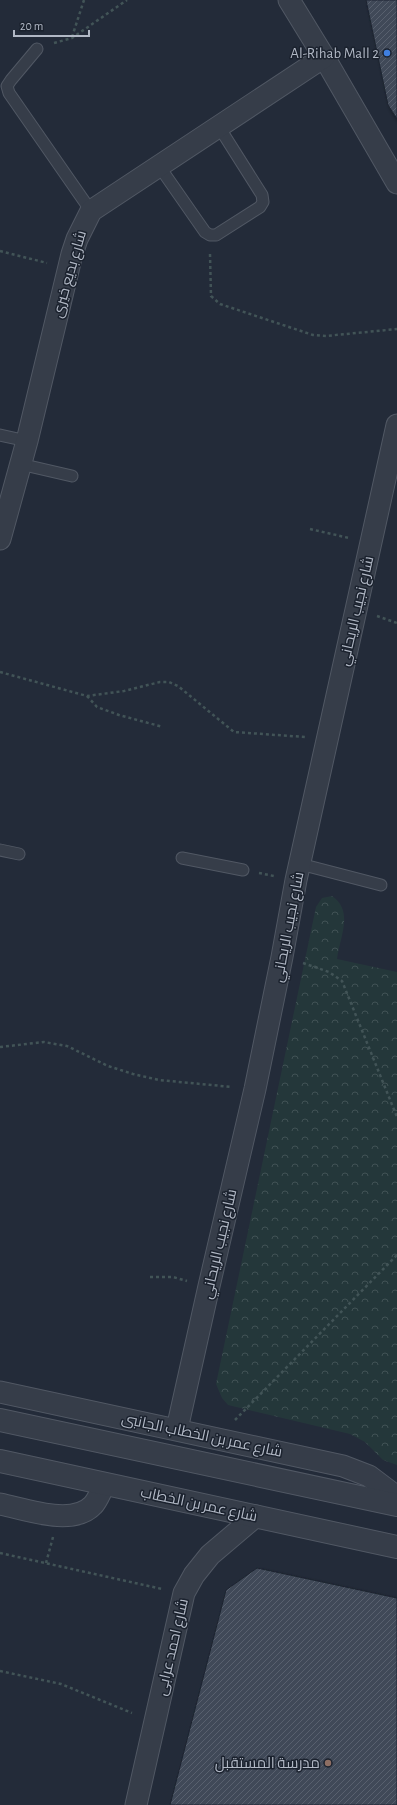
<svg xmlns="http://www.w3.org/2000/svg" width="397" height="1805" viewBox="0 0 397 1805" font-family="'Alegreya Sans',Cairo,sans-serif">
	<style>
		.park { fill: url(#park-crowns) }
		.building { fill: url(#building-hatch); stroke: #1d2430; filter: url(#shadow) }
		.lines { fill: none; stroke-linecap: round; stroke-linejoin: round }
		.service-casing { stroke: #515864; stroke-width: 13 }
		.minor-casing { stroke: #515864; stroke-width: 23 }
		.tertiary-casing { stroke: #515864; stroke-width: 24 }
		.path { stroke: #425457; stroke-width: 2.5; stroke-dasharray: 3 3; stroke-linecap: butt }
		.service { stroke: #363d49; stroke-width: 11 }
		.minor { stroke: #363d49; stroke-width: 21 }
		.tertiary { stroke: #363d49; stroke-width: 22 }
		.shop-dot { fill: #3f7fe0; stroke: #1b222e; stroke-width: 1.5 }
		.education-dot { fill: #8d6e63; stroke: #1b222e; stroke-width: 1.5 }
		.labels { text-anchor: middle; stroke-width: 3; stroke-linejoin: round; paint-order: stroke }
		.poi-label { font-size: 15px; fill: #b1b8c5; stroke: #1b222e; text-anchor: end }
		.street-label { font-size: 15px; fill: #b1b8c5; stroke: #1b222e }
	</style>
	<defs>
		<pattern id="park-crowns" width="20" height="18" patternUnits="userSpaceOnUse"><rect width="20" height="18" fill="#24373a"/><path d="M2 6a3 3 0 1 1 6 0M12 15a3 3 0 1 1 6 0" fill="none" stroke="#415255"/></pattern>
		<pattern id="building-hatch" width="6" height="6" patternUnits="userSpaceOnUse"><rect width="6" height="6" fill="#3f4958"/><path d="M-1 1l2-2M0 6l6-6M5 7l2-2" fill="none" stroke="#58616e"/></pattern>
		<filter id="shadow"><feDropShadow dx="3.5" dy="3.5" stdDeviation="2" flood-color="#0009"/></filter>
	</defs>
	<rect width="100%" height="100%" fill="#232b39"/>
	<path class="park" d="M332,896c22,15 8,40 5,63l60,13v493l-14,-5 -18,-18 -15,-8 -122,-29 -6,-7 -6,-14 100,-477 6,-9z"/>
	<g class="building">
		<path d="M366,0h31v119l-9,-14z"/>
		<path d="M257,1568l140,30v207h-227l56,-215z"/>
	</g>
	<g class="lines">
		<g class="service-casing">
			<g id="service">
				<path d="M37,49l-26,31 -4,6 2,7 82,118"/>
				<path d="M159,166l46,66 5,3h6l44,-28 3,-5 -1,-7 -43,-68"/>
				<path d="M0,435l27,6"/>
				<path d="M20,464l52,12"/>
				<path d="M0,850l19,4"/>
				<path d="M182,858l61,12"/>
				<path d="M300,864l81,21"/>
			</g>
		</g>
		<g class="minor-casing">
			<g id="minor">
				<path d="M289,0l35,57 73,126"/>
				<path d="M0,539l27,-98 45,-187 5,-15 14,-28 233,-154"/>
				<path d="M0,1392l343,74 26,10 28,21"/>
				<path d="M177,1429l32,-143 46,-197 27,-132 14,-77 101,-455"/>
				<path d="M0,1504c25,5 73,23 93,1 5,-5 8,-15 12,-21"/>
				<path d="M136,1805l48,-212 10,-18 16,-20 46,-39"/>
			</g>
		</g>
		<g class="tertiary-casing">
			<g id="tertiary">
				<path d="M0,1420l397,85"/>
				<path d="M0,1461l397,86"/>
			</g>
		</g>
		<g class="path">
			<path d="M72,37l12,-37"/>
			<path d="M54,43l18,-5 55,-38"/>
			<path d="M0,251l47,12"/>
			<path d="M210,254l1,42 9,8 93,31 13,1 71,-7"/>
			<path d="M310,529l39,9"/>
			<path d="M377,616l20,7"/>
			<path d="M0,672l87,24 37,-5 36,-9h9l9,4 56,46 71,5"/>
			<path d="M87,696l10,11 22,8 44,12"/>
			<path d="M259,873l15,3"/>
			<path d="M303,963l26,9 13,9 55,136"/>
			<path d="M0,1047l44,-5 23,4 41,20 25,8 26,6 73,7"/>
			<path d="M150,1277h23l14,4"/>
			<path d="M235,1420l162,-165"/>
			<path d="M0,1553l162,36"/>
			<path d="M46,1563l7,-26"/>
			<path d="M0,1671l61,13 71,29"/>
		</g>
		<use href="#service" class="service"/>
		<use href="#minor" class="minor"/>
		<use href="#tertiary" class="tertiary"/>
	</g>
	<circle class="shop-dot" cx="387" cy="53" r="4"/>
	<circle class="education-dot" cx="328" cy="1763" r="4"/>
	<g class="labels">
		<g class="poi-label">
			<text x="379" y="58">Al-Rihab Mall 2</text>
			<text x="320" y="1768">مدرسة المستقبل</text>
		</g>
		<g class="street-label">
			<text transform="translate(69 274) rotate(-74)" y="5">شارع بديع خيرى</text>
			<text transform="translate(356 611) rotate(-77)" y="5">شارع نجيب الريحاني</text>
			<text transform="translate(288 927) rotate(-79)" y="5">شارع نجيب الريحاني</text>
			<text transform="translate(219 1244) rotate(-77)" y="5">شارع نجيب الريحاني</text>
			<text transform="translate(202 1435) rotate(12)" y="5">شارع عمر بن الخطاب الجانبى</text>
			<text transform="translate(199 1504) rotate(12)" y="5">شارع عمر بن الخطاب</text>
			<text transform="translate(172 1647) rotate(-77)" y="5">شارع احمد عرابى</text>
		</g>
	</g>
	<path d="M14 30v6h75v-6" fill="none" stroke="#b1b8c5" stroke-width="2"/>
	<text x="20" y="30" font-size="12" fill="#b1b8c5" stroke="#1b222e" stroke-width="3" paint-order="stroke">20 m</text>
</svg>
